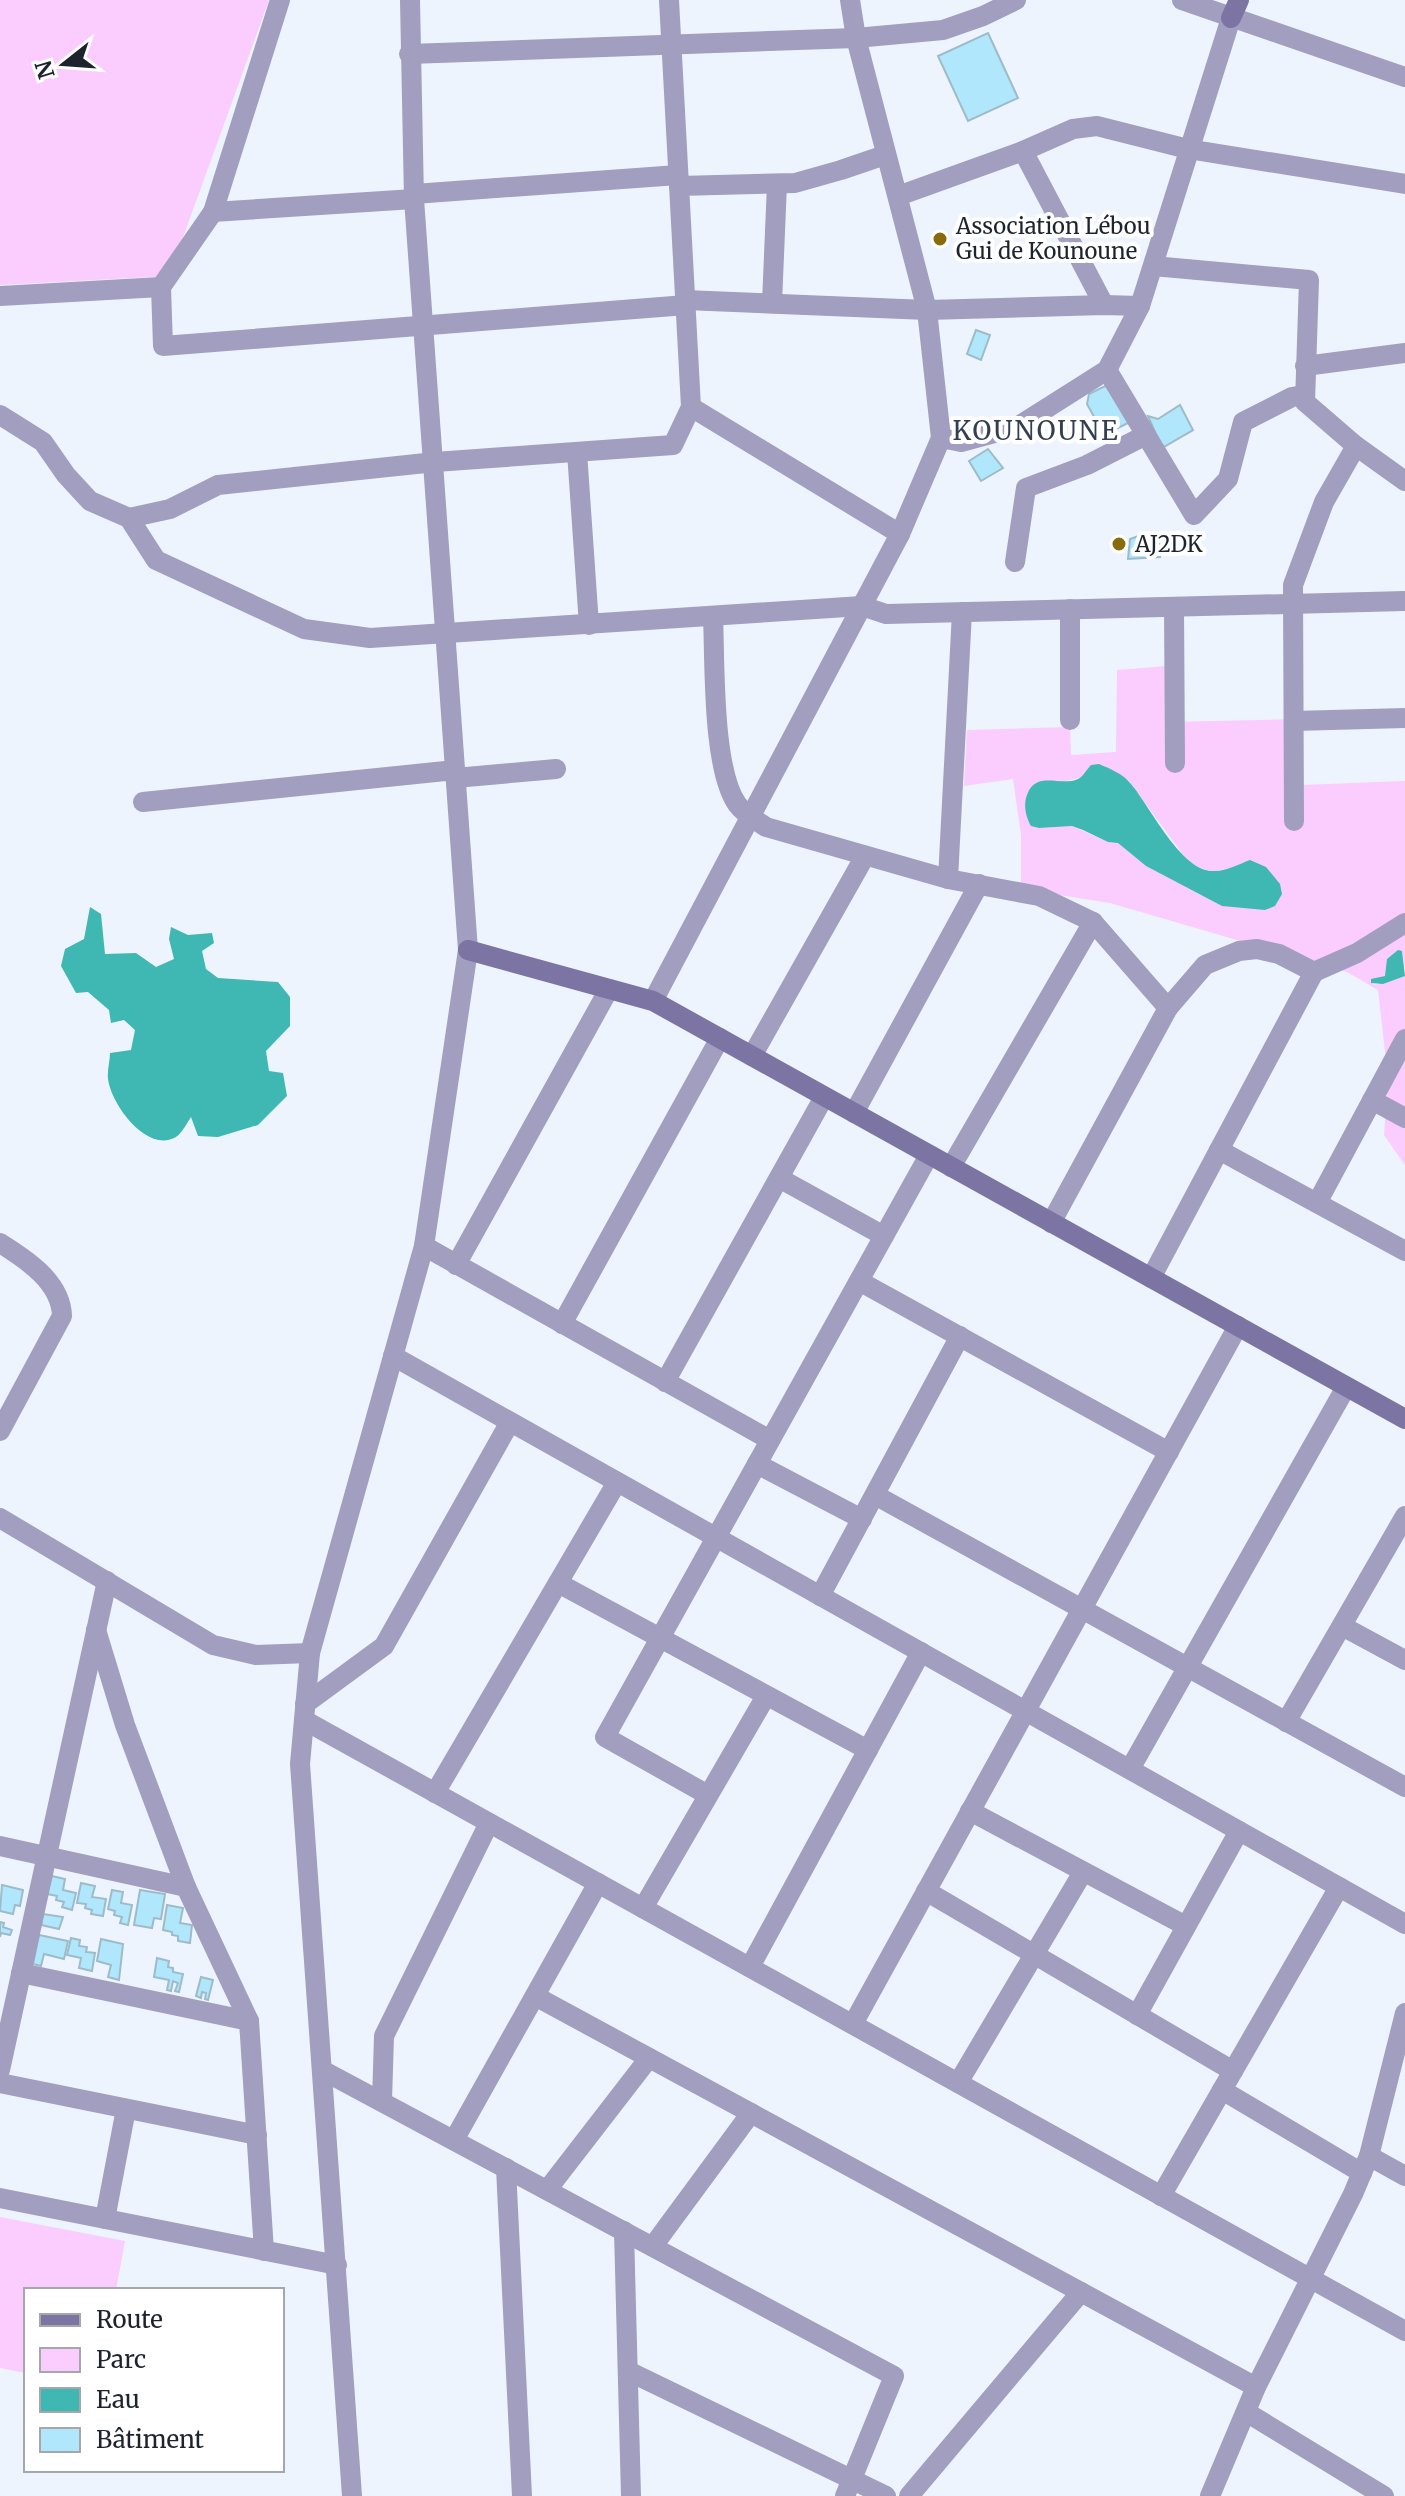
<svg xmlns="http://www.w3.org/2000/svg" width="1405" height="2496" viewBox="0 0 1405 2496" font-family="Merriweather,serif">
	<style>
		.green { fill: #fbccfe; fill-rule: evenodd }
		.water { fill: #3fb7b2 }
		.building { fill: #b0e7fc; stroke: #9dbcc8; stroke-width: 2 }
		.lines { fill: none; stroke-linecap: round; stroke-linejoin: round }
		.street { stroke: #a29ebf; stroke-width: 20 }
		.secondary { stroke: #7c75a4; stroke-width: 20 }
		.poi-dot { fill: #886c0b; stroke: #fff; stroke-width: 3 }
		.labels { text-anchor: middle; stroke-width: 8; stroke-linejoin: round; paint-order: stroke }
		.poi-label { font-size: 22px; fill: #1e242d; stroke: #fff; text-anchor: start }
		.quarter-label { font-size: 26px; letter-spacing: 2px; fill: #323f52; stroke: #fff }
	</style>
	<rect width="100%" height="100%" fill="#edf4fe"/>
	<g class="green">
		<path d="M0,0h269l-100,276 -169,9z"/>
		<path d="M1166,666l-1,56 136,-3v66l104,-4v187l-3,-17 -15,10 1,8 -3,7 -15,5 4,4 31,-9v189l-21,-30 4,-57 -10,-88 -31,-18 -237,-69 -89,-14v-54l-8,-56 -49,7 3,-56 103,-3 1,28 45,-3 1,-82zM1107,768l22,13 55,75 12,10 16,6 18,-4 -8,38 -76,-40 -28,-23 -10,-1 -36,-16 -33,2 25,-47c15,-1 28,-10 43,-13z"/>
		<path d="M0,2217l125,24 -9,49h-90v83l-26,-5z"/>
	</g>
	<g class="water">
		<path d="M1099,764c12,5 24,10 32,20 19,22 51,90 84,87 12,0 24,-7 35,-11l16,7 14,17 2,10 -7,12 -10,4 -43,-4 -76,-40 -28,-23 -10,-1 -25,-12 -11,-4 -33,2 -8,-2c-5,-9 -8,-21 -4,-31 9,-25 33,-8 51,-16 6,-3 8,-9 13,-14z"/>
		<path d="M90,907l11,7 4,40 31,-1 20,14 18,-8 -5,-20 2,-12 17,8 24,-2 2,10 -12,8 4,18 12,9 60,4 12,15v29l-24,25 3,20 14,2 4,23 -29,29 -40,12 -20,-1 -7,-19c-4,6 -9,16 -15,20 -29,17 -65,-33 -68,-58 -1,-8 2,-18 2,-26l21,-3 4,-20 -11,-10 -13,3 -2,-13 -21,-18 -12,1 -15,-27 4,-17 19,-10z"/>
		<path d="M1398,950l4,1 3,25 -22,8 -12,-1v-4l14,-3 2,-17z"/>
	</g>
	<g class="building">
		<path d="M988,33l30,65 -50,23 -30,-65z"/>
		<path d="M976,330l14,5 -9,25 -14,-6z"/>
		<path d="M1105,386l7,3 18,33 -26,13 -17,-31 2,-10z"/>
		<path d="M1180,405l13,25 -31,18 -14,-32 10,3z"/>
		<path d="M988,449l15,19 -22,13 -12,-20z"/>
		<path d="M1144,534l3,6 12,-1 1,18 -32,2 2,-20z"/>
		<path d="M52,1876l13,3 -2,11 13,3 -4,17 -10,-3 2,-5 -8,-2 1,-4 -10,-2z"/>
		<path d="M81,1883l14,3 -3,11 14,2 -3,17 -12,-2 1,-4 -7,-2 1,-4 -9,-1z"/>
		<path d="M2,1885l21,5 -3,16 -5,-1 -2,9 -13,-3z"/>
		<path d="M112,1890l11,2 -2,11 11,2 -4,20 -8,-2 2,-6 -8,-2 1,-4 -7,-2z"/>
		<path d="M140,1890l25,4 -4,25 -7,-1 -2,10 -18,-3z"/>
		<path d="M167,1905l16,3 -3,15 12,2 -2,18 -12,-2v-5l-6,-1v-3l-9,-2z"/>
		<path d="M43,1914l20,3 -4,12 -18,-4z"/>
		<path d="M0,1922l4,1 -1,4 9,3 -2,5 -9,-2 -1,4z"/>
		<path d="M39,1935l29,6 -4,18 -20,-5 -3,12 -8,-2z"/>
		<path d="M71,1938l9,2 -1,6 8,1 -1,5 9,1 -3,18 -13,-3 2,-10 -14,-3z"/>
		<path d="M101,1939l22,5 -4,36 -11,-3 3,-12 -14,-4z"/>
		<path d="M157,1958l12,3 -1,6 5,1v4l10,2 -4,18 -4,-1 3,-8 -5,-2 -2,10 -4,-1 2,-10 -15,-3z"/>
		<path d="M201,1977l12,3 -5,20 -3,-1 1,-6 -4,-1 -1,6 -5,-2z"/>
	</g>
	<g class="lines">
		<g class="street">
			<path d="M1182,0l223,77"/>
			<path d="M409,54l447,-16 87,-8 40,-14 33,-16"/>
			<path d="M1023,151l81,154"/>
			<path d="M679,186l116,-3 46,-13 44,-15"/>
			<path d="M414,194l264,-19"/>
			<path d="M898,196l125,-45 50,-22 24,-3 91,23 217,35"/>
			<path d="M414,199l-201,13 -52,75 2,59 523,-41"/>
			<path d="M213,212l67,-212"/>
			<path d="M1153,266l156,14 -4,122 51,44 49,35"/>
			<path d="M0,296l161,-9"/>
			<path d="M685,300l242,10 177,-5 36,1"/>
			<path d="M772,303l5,-119"/>
			<path d="M1305,366l100,-13"/>
			<path d="M1107,370l87,145 34,-36 15,-57 49,-25 11,-2"/>
			<path d="M691,407l209,127"/>
			<path d="M0,415l43,27 23,33 24,26 39,17 27,42 148,69 66,9 492,-32 24,8 519,-13"/>
			<path d="M941,438l20,4 56,-15 90,-57 33,-64 91,-288"/>
			<path d="M577,452l12,173"/>
			<path d="M129,518l41,-9 48,-24 217,-23 238,-17 18,-38 -22,-407"/>
			<path d="M1015,562l11,-74 61,-23 59,-30"/>
			<path d="M1174,607l1,156"/>
			<path d="M713,616c2,46 -1,152 24,188 8,11 19,16 29,23l182,52 91,17 54,26 75,86"/>
			<path d="M1070,720v-111"/>
			<path d="M1294,721l111,-3"/>
			<path d="M455,778l101,-9"/>
			<path d="M143,802l312,-32"/>
			<path d="M1294,821l-1,-236 31,-83 32,-56"/>
			<path d="M948,879l14,-267"/>
			<path d="M653,1001l247,-467 41,-96 -14,-128 -71,-272 -6,-38"/>
			<path d="M752,1056l113,-200"/>
			<path d="M1372,1100l33,18"/>
			<path d="M854,1113l125,-229"/>
			<path d="M1219,1150l186,101"/>
			<path d="M951,1167l142,-245"/>
			<path d="M779,1178l105,58"/>
			<path d="M1317,1203l88,-164"/>
			<path d="M1051,1223l117,-215 37,-43 34,-14 18,-2 22,5 35,18 43,-19 48,-30"/>
			<path d="M0,1243c27,17 61,39 62,73l-62,115"/>
			<path d="M424,1246l346,194"/>
			<path d="M456,1265l153,-276"/>
			<path d="M1151,1278l163,-306"/>
			<path d="M859,1281l310,171"/>
			<path d="M562,1324l158,-286"/>
			<path d="M393,1356l1012,568"/>
			<path d="M665,1382l159,-285"/>
			<path d="M757,1464l105,55"/>
			<path d="M875,1495l530,292"/>
			<path d="M0,1518l213,127 43,10 54,-2"/>
			<path d="M558,1583l310,167"/>
			<path d="M820,1596l140,-260"/>
			<path d="M1342,1626l63,34"/>
			<path d="M96,1630l29,95 61,162 63,134 15,230"/>
			<path d="M305,1704l79,-58 126,-224"/>
			<path d="M304,1720l1101,611"/>
			<path d="M1286,1722l119,-206"/>
			<path d="M1130,1769l216,-382"/>
			<path d="M435,1793l182,-311"/>
			<path d="M708,1795l-103,-58 324,-582"/>
			<path d="M970,1811l216,115"/>
			<path d="M0,1846l186,41"/>
			<path d="M926,1891l307,180"/>
			<path d="M643,1908l123,-212"/>
			<path d="M750,1967l171,-315"/>
			<path d="M21,1973l228,48"/>
			<path d="M535,1996l721,391"/>
			<path d="M1137,2015l102,-184"/>
			<path d="M853,2024l385,-698"/>
			<path d="M0,2070l107,-489"/>
			<path d="M322,2070l572,306 -49,120"/>
			<path d="M0,2083l257,52"/>
			<path d="M958,2083l125,-211"/>
			<path d="M1222,2090l140,83"/>
			<path d="M382,2101l2,-65 105,-213"/>
			<path d="M454,2140l144,-257"/>
			<path d="M1369,2156l36,20"/>
			<path d="M506,2168l16,328"/>
			<path d="M547,2190l102,-132"/>
			<path d="M1161,2196l178,-309"/>
			<path d="M0,2198l337,67"/>
			<path d="M105,2219l21,-110"/>
			<path d="M624,2231l7,265"/>
			<path d="M653,2246l98,-133"/>
			<path d="M628,2371l258,125"/>
			<path d="M1246,2412l138,84"/>
			<path d="M352,2496l-52,-732 10,-111 114,-407 44,-296 -54,-751 -4,-199"/>
			<path d="M909,2496l172,-204"/>
			<path d="M1210,2496l46,-109 97,-193 16,-38 36,-143"/>
		</g>
		<g class="secondary">
			<path d="M1231,18l8,-18"/>
			<path d="M468,950l185,51 752,418"/>
		</g>
	</g>
	<g class="poi-dot">
		<circle cx="940" cy="239" r="8"/>
		<circle cx="1119" cy="544" r="8"/>
	</g>
	<g class="labels">
		<g class="poi-label">
			<text x="956" y="234">Association Lébou<tspan x="956" dy="25">Gui de Kounoune</tspan></text>
			<text x="1135" y="552">AJ2DK</text>
		</g>
		<g class="quarter-label">
			<text x="1036" y="440">KOUNOUNE</text>
		</g>
	</g>
	<rect x="24" y="2288" width="260" height="184" fill="#ffffff" stroke="#a5a7ab" stroke-width="2"/>
	<rect x="40" y="2314" width="40" height="12" fill="#7c75a4" stroke="#a5a7ab" stroke-width="2"/>
	<text x="96" y="2328" font-size="24" fill="#1e242d">Route</text>
	<rect x="40" y="2348" width="40" height="24" fill="#fbccfe" stroke="#a5a7ab" stroke-width="2"/>
	<text x="96" y="2368" font-size="24" fill="#1e242d">Parc</text>
	<rect x="40" y="2388" width="40" height="24" fill="#3fb7b2" stroke="#a5a7ab" stroke-width="2"/>
	<text x="96" y="2408" font-size="24" fill="#1e242d">Eau</text>
	<rect x="40" y="2428" width="40" height="24" fill="#b0e7fc" stroke="#a5a7ab" stroke-width="2"/>
	<text x="96" y="2448" font-size="24" fill="#1e242d">Bâtiment</text>
	<g transform="translate(64 64) rotate(253)" stroke="#ffffff" stroke-width="6" paint-order="stroke">
	<path d="M0-6L14 30L0 20L-14 30Z" fill="#1e242d"/>
	<text y="-12" font-size="22" font-weight="bold" text-anchor="middle" fill="#1e242d">N</text>
	</g>
</svg>
